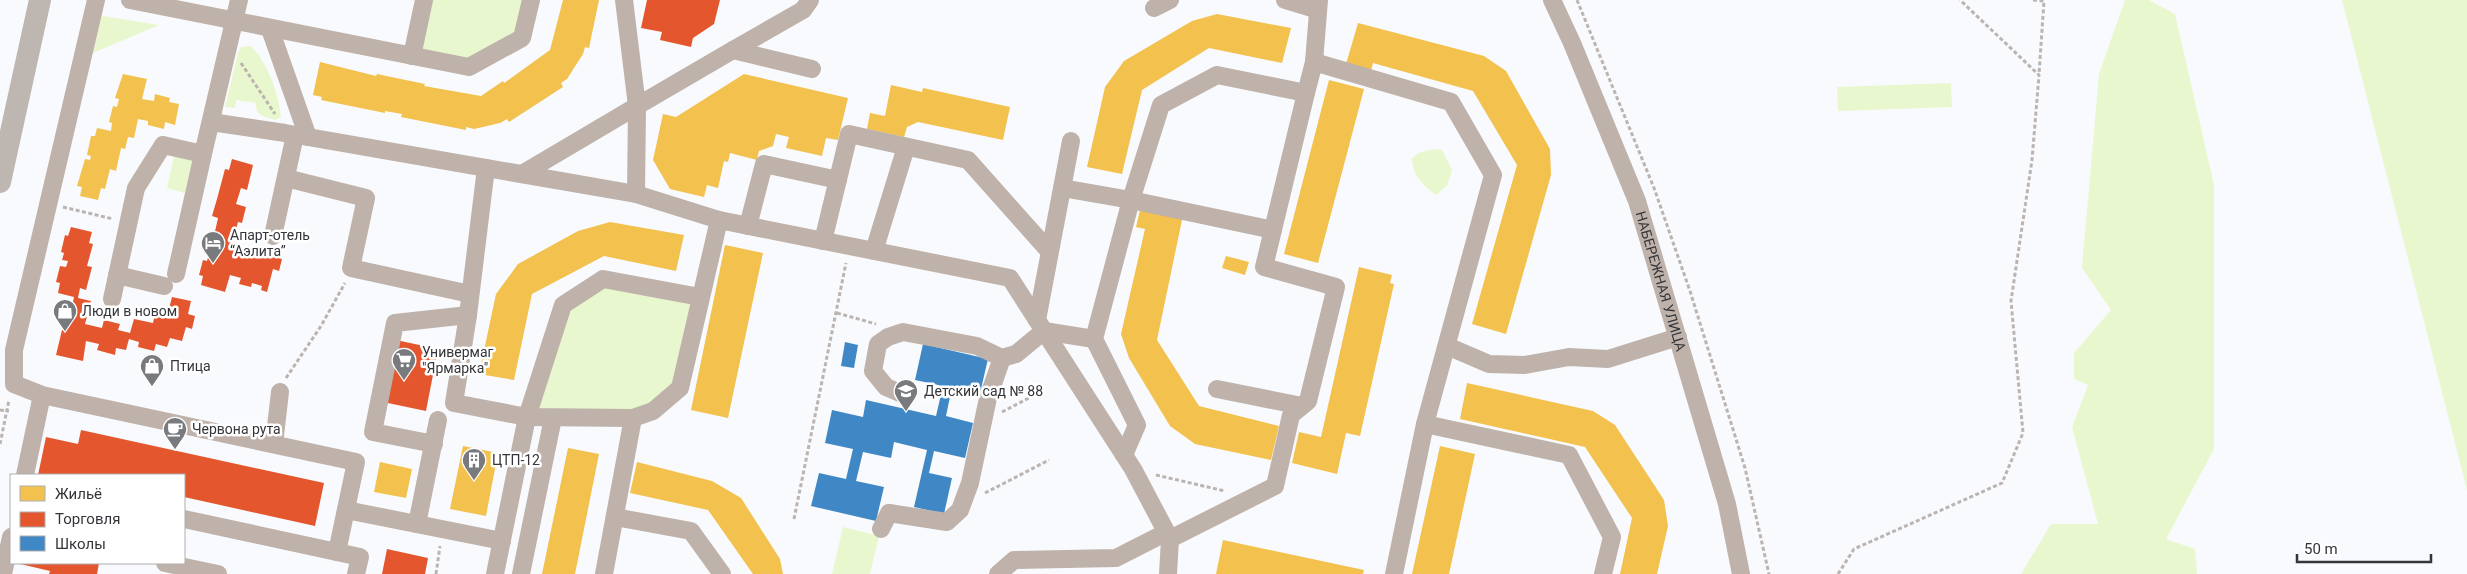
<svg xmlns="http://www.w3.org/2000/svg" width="2467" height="574" viewBox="0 0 2467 574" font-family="Roboto,sans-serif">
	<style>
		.green { fill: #e9f7ce }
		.homes { fill: #f2c14e }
		.shops { fill: #e4572e }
		.schools { fill: #3f88c5 }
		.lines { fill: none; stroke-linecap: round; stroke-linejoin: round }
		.path { stroke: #bbb4b0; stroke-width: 3; stroke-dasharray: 4 2.5; stroke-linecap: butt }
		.minor { stroke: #beb2aa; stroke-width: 18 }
		.major { stroke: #beb6b1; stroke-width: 22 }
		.labels { text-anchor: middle; stroke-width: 5; stroke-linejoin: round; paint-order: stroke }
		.poi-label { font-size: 14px; fill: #34353a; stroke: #fff; text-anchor: start }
		.street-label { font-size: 14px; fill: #34353a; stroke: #fff }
	</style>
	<rect width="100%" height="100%" fill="#f9fafd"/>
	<g class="green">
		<path d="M424,0h107l-9,38 -53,29 -57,-11z"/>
		<path d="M2125,0h24l26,14 39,171v264l-48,90 29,10 2,25h-176l30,-50h47l-26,-97 16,-42 -14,-6v-26l37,-43 -29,-42 17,-194z"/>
		<path d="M2342,0h125v490z"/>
		<path d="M97,15l62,10 -66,28 -6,-1z"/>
		<path d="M251,46c17,18 27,46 30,71l-6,3c-12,-4 -20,-4 -19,-17l-20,-3 -1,8 -10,-1 13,-54 3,-6z"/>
		<path d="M1951,83l1,24 -114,4 -1,-24z"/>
		<path d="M1434,149l8,1 10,20 -5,16 -11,9c-13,-10 -23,-18 -24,-36l6,-6z"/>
		<path d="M174,156l19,4 -8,33 -18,-5z"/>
		<path d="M603,279l97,18 -20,91 -27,23 -126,6 36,-112z"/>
		<path d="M843,527l36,9 -9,38h-38z"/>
	</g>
	<g class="homes">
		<path d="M563,0h36l-10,48 -4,-1 -2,7 -16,25 -6,4 2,4 -54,35 -2,-3 -7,4 -26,6 -8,-2v3l-65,-13 1,-3 -17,-3v2l-64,-13 1,-3 -9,-2 7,-33 56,14 1,-2 48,10 -1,2 57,10 22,-15 1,2 46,-33z"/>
		<path d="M1217,14l74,14 -9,35 -73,-15 -67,42 -20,84 -35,-7 18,-80 19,-26 68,-40z"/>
		<path d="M1358,23l126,33 22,15 44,78 1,26 -45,159 -34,-10 45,-159 -44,-74 -100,-28 -2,8 -25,-7z"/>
		<path d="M123,74l24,5 -5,20 12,2 1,-7 15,4 -1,4 10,2 -4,21 -10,-3 -1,7 -16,-4v-4l-10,-2 -4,19 -6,-1 -3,12 -4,-1 -5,23 -6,-2 -5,20 -4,-1 -3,12 -18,-4 2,-9 -5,-1 8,-27 5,1 1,-4 -4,-1 4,-19h4l2,-8 14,3 1,-8 -3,-1 4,-16 4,1 2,-8 -4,-1z"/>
		<path d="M744,74l104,24 -10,42 -12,-2 -4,18 -36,-8 3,-11 -13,-3 -3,12 -14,5 -2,9 -27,-7 -2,9 -4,-1 -6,27 -11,-3 -3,12 -34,-8 -17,-29 10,-46 13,3z"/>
		<path d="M1329,80l35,9 -46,174 -34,-9z"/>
		<path d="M891,85l31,7 1,-4 87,19 -7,33 -85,-18 -11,5 -3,10 -37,-8 3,-16 15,3z"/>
		<path d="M1141,206l42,9 -26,125 42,66 80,20 -8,34 -76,-16 -25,-18 -41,-68 -8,-24 24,-105 -9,-2z"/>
		<path d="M610,222l74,13 -8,36 -72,-15 -72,38 -18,86 -35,-6 17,-80 22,-30 60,-33z"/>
		<path d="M725,245l38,8 -35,165 -37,-8z"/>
		<path d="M1226,256l23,6 -4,13 -23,-7z"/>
		<path d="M1359,267l33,8 -2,8 4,1 -34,152 -14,-3 -9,41 -45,-11 7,-31 22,5z"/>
		<path d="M1467,383l126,28 22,14 49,75 4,26 -11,48h-37l12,-56 -47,-71 -125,-28z"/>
		<path d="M463,446l35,7 -12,63 -36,-7z"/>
		<path d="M1440,446l35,8 -26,120h-37z"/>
		<path d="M568,448l31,6 -24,120h-33z"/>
		<path d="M380,462l32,7 -6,29 -32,-6z"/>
		<path d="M637,462l75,19 29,17 39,61 3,15h-30l-45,-64 -78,-17z"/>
		<path d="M1223,540l141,30 -1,4h-147z"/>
	</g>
	<g class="shops">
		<path d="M647,0h73l-6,24 -21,14 -2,9 -31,-7 2,-8 -21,-4z"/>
		<path d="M232,159l21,6 -6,25 -6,-2 -5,16 10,3 -4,16 -4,-1 -6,23 50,14 -3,12 -6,-2 -6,23 -6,-2 1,-4 -10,-3 -1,4 -12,-3 2,-6 -11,-3 -5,17 -24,-7 2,-9 -4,-1 4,-15 4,1 2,-7 -5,-1 5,-18 5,1 4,-18 -6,-2 5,-17 8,-30 4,1z"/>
		<path d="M71,227l21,5 -3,11 4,1 -6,22 5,1 -6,23 -6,-2 -2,10 13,3 -6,23 17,4 2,-8 16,4 -2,6 12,3 4,-14 19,4 2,-10 12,3 5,-19 19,4 -3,13 7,2 -3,13 -6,-2 -4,14 -12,-3 -3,9 -11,-3 -2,7 -16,-4 1,-5 -10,-3 -3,11 -10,-2 -1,7 -18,-5 2,-6 -13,-3 -3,20 -27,-6 6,-25 3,1 2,-7 -5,-1 5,-17 5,1 2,-10 -16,-4 2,-10 -4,-1 4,-16 6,1 2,-6 -6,-1 2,-7 -3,-1 4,-17 3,1z"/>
		<path d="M396,340l42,9 -12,62 -43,-9z"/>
		<path d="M81,430l243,53 -9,43 -131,-29v-22h-146l8,-38 32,7z"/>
		<path d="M387,549l41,9 -3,16h-43z"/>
		<path d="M16,563h83l-2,11h-48l1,-3z"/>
	</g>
	<g class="schools">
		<path d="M845,342l13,3 -4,23 -13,-2z"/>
		<path d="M923,344l65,15 -8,34 -28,-6 -6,29 27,7 -8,35 -31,-7 -5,22 23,5 -8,36 -30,-7 13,-57 -33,-8 -3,16 -28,-6 -7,29 28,6 -8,34 -65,-15 8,-33 27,6 7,-30 -28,-6 7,-33 31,7 3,-17 70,16 7,-30 -28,-6z"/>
	</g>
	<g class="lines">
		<g class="path">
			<path d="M1577,0l77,188 36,103 55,177 24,106"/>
			<path d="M2033,0l11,1 -5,73"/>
			<path d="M241,63l34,51"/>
			<path d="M63,207l50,12"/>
			<path d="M837,313l39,11"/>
			<path d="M286,378l35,-52 24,-43"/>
			<path d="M0,410l9,1"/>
			<path d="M1002,412l27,-14"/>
			<path d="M0,444l9,-44"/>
			<path d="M1156,475l69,16"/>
			<path d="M985,493l64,-33"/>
			<path d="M794,519l52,-256"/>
			<path d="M436,574l4,-28"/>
			<path d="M1838,574l16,-25 148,-66 21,-50 -12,-132 21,-141 7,-85 -79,-75"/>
		</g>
		<g class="minor">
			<path d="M96,0l-82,350v34l28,11 314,67 -19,90"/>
			<path d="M130,0l339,67 53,-29 9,-38"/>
			<path d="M1285,0l33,10"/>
			<path id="s1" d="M1552,0l20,43 65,158 90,303 14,70"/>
			<path d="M1154,8l16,-8"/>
			<path d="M270,29l38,108"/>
			<path d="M733,50l70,-40 7,-10"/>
			<path d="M412,56l12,-56"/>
			<path d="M1314,62l5,-62"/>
			<path d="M1306,93l8,-31 137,40 42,73 -68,249 -31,150"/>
			<path d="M211,122l74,11 351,61 83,26 291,58 123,191 37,70 -2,35"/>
			<path d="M486,168l-18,147 -14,88 73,14 106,1 20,-7 27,-23 39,-168"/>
			<path d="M522,174l115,-68 -13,-106"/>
			<path d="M286,178l80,20 -15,70 119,26"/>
			<path d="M1062,188l69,12 142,30"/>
			<path d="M636,194l1,-88 96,-56 79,19"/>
			<path d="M748,226l16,-62 74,16"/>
			<path d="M273,236l22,-101"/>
			<path d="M823,241l26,-107 119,26 81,91"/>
			<path d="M874,251l32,-104"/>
			<path d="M176,274l27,-120"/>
			<path d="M117,275l47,11"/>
			<path d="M112,299l24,-111 27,-43 40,9 36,-154"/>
			<path d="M1037,320l34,-179"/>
			<path d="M1447,346l42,18 36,1 44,-8 39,2 70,-22"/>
			<path d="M1217,389l85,17"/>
			<path d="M900,393l-14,-6 -13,-16 5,-27 10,-7 15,-5 74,14 25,12 14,-4 28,-23 50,8"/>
			<path d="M1425,424l144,31 43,82 -9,37"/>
			<path d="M274,444l6,-52"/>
			<path d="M434,444l-61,-12 22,-109 73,-8"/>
			<path d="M1124,455l13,-30 -43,-86 37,-139 30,-95 56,-30 89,18 -42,174 72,20 -28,114 -17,14 -16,71 -105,53"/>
			<path d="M25,475l17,-80"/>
			<path d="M346,510l156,31"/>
			<path d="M615,517l76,14 31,43"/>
			<path d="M184,519l176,38 -4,17"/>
			<path d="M417,524l21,-104"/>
			<path d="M881,529l8,-16 58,9 13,-12 10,-27 18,-85 14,-40"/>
			<path d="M165,563l53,11"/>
			<path d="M3,574l8,-37"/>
			<path d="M495,574l32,-157 36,-112 40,-26 97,18"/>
			<path d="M521,574l32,-156"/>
			<path d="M604,574l29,-156"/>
			<path d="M998,574l16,-14 102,-2 49,-25"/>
		</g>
		<path class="major" d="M0,182l40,-182"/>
	</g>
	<defs>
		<g id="hotel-pin" transform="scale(1.25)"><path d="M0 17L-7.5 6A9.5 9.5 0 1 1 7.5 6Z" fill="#797a7e" stroke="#fff"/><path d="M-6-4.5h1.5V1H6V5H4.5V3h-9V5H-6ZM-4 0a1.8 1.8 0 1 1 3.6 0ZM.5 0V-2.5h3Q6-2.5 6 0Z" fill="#fff"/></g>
		<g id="shop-pin" transform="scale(1.25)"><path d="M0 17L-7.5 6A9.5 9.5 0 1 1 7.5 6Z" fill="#797a7e" stroke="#fff"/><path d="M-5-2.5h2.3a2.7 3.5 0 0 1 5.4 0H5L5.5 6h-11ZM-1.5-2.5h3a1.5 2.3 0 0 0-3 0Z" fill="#fff"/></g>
		<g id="supermarket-pin" transform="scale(1.25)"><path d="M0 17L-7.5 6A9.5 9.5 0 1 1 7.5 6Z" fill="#797a7e" stroke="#fff"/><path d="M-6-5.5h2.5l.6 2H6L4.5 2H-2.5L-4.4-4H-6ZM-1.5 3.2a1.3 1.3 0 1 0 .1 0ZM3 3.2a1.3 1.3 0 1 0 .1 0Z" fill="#fff"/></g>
		<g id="school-pin" transform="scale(1.25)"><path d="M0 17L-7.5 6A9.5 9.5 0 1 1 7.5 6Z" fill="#797a7e" stroke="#fff"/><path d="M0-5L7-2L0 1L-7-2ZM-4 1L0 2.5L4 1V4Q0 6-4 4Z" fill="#fff"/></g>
		<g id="cafe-pin" transform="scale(1.25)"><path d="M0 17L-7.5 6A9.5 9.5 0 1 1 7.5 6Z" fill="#797a7e" stroke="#fff"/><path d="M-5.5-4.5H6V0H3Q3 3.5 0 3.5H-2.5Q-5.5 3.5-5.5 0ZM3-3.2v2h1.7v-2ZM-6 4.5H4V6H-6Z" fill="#fff"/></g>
		<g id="building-pin" transform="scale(1.25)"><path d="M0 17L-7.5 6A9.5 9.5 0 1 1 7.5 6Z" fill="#797a7e" stroke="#fff"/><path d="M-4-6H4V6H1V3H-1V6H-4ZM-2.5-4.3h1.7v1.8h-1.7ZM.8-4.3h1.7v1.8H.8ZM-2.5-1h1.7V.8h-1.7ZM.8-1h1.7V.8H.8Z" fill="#fff"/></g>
	</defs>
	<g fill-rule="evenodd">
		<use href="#hotel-pin" x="213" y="243"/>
		<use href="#shop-pin" x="65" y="311"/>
		<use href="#supermarket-pin" x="404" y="360"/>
		<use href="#shop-pin" x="152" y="366"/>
		<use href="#school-pin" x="906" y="391"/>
		<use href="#cafe-pin" x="175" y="429"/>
		<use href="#building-pin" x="474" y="460"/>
	</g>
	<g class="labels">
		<g class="poi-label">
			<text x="230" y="240">Апарт-отель<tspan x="230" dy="16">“Аэлита”</tspan></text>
			<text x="82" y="316">Люди в новом</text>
			<text x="422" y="357">Универмаг<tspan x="422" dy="16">"Ярмарка"</tspan></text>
			<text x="170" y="371">Птица</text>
			<text x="924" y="396">Детский сад № 88</text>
			<text x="192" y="434">Червона рута</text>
			<text x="492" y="465">ЦТП-12</text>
		</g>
		<g class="street-label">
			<text dy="5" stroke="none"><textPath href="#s1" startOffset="302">НАБЕРЕЖНАЯ УЛИЦА</textPath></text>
		</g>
	</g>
	<rect x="10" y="474" width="175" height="90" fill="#ffffff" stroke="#aeaeb0"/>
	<rect x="20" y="486" width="25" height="15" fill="#f2c14e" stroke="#aeaeb0"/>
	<text x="55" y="499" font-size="15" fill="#34353a">Жильё</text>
	<rect x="20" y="512" width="25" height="15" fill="#e4572e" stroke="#aeaeb0"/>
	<text x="55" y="524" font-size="15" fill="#34353a">Торговля</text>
	<rect x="20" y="536" width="25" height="15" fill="#3f88c5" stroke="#aeaeb0"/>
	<text x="55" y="549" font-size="15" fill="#34353a">Школы</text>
	<path d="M2297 554v8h134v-8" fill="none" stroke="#34353a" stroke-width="2.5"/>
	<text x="2304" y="554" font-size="15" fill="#34353a" stroke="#ffffff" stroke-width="4" paint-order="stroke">50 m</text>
</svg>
